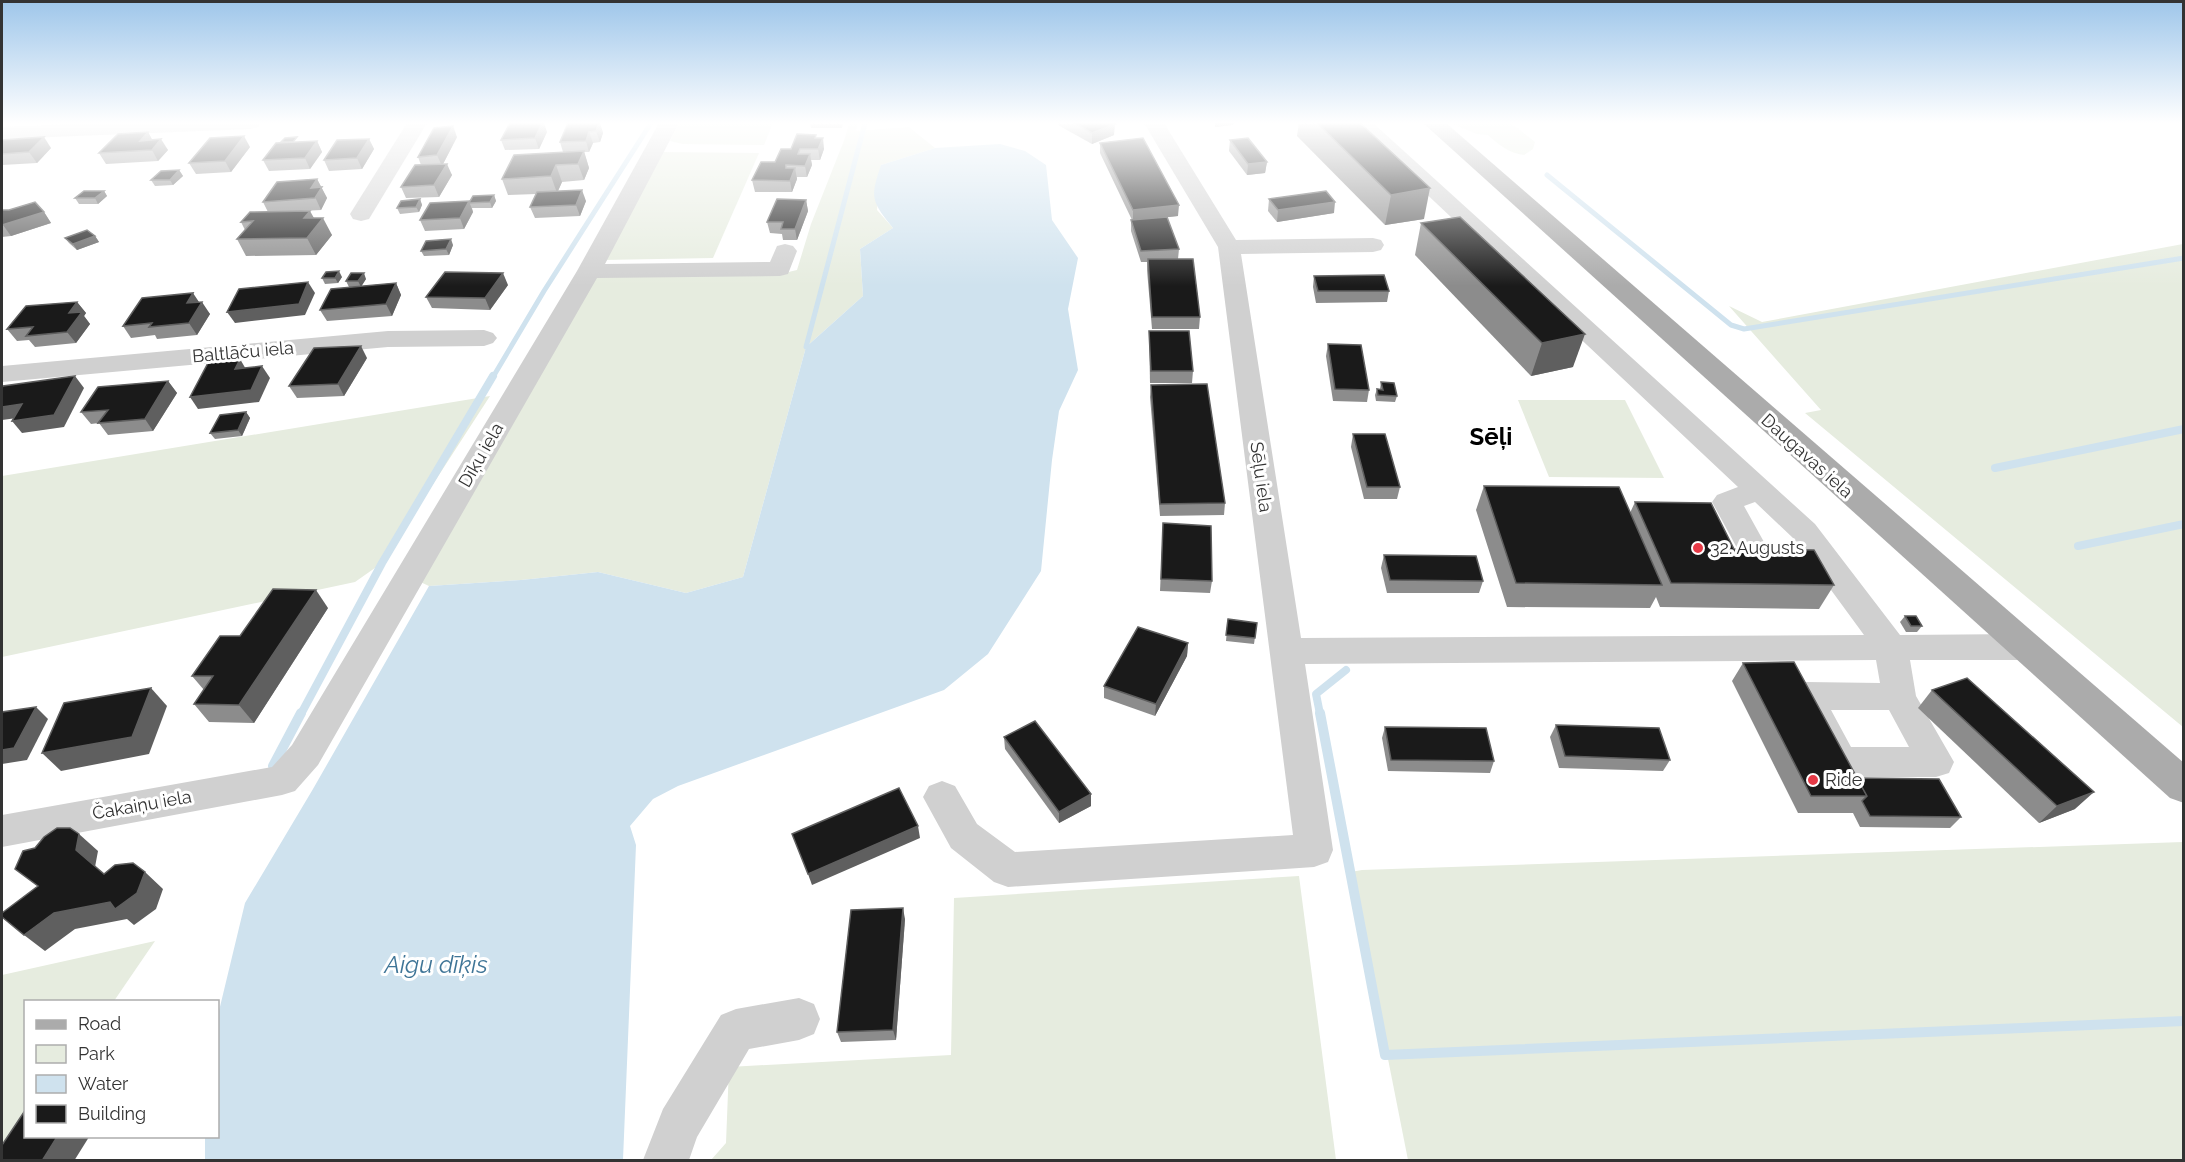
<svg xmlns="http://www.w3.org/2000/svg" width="2185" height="1162" viewBox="0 0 2185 1162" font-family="Raleway,sans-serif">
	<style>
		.green { fill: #e6ecdf }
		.water { fill: #cfe2ee }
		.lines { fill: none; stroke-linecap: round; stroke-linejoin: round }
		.stream-far2 { stroke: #cfe2ee; stroke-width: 5 }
		.stream-far1 { stroke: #cfe2ee; stroke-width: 8 }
		.stream { stroke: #cfe2ee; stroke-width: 10 }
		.minor { fill: #d0d0d0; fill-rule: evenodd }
		.major { fill: #ababab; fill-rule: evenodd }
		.wall { fill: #8c8c8c }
		.shaded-wall { fill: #5f5f5f }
		.building { fill: #1a1a1a; stroke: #5f5f5f; stroke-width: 1.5 }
		.poi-dot { fill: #e63946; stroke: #fff; stroke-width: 2 }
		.labels { text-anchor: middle; stroke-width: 6; stroke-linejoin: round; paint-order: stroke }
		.street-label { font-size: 18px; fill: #333; stroke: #fff }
		.poi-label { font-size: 18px; fill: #333; stroke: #fff; text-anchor: start }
		.district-label { font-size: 24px; font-weight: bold; fill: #000; stroke: #fff }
		.near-water-label { font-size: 24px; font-style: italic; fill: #3f7597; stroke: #fff }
	</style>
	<rect width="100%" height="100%" fill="#fff"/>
	<g class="green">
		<path d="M679,123h94l-9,22 -81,-1 -13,-3z"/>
		<path d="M849,123h9l-2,8 53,-4 26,21 -54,17 -4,45 16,18 -33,21 3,47 -57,51 -63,230 -57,16 -88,-21 -77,8 -92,6 -13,-6 179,-304 185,-2 17,-4 14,-46 34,-86z"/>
		<path d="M1450,123h61l24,19 -2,7 -9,6c-15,-2 -25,-10 -36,-20l-11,-1z"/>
		<path d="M661,152l98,1 -46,105 -110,2z"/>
		<path d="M2183,244h1l-1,483 -378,-314 16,-3 -92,-104 33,16z"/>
		<path d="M490,396l-108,167 -27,19 -353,75v-181z"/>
		<path d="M1518,400h107l39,78 -115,-1z"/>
		<path d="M2183,842v318h-775l-57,-288 11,-2z"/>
		<path d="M1299,876l37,284h-625l15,-17 3,-76 222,-12 3,-157z"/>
		<path d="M155,941l-41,60 -88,1 -1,130 -19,28h-4v-185z"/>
	</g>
	<path class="water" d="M1000,144l25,7 21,14 6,55 26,38 -10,51 10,61 -19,41 -7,49 -11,111 -53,83 -44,36 -266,96 -25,13 -23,27 6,19 -13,315h-418v-23l13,-1v-121l27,-112 68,-114 116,-203 92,-6 77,-8 88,21 57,-16 63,-230 57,-51 -3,-47 33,-21c-22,-27 -23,-30 -12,-63l54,-17z"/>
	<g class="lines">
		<g class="stream-far2">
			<path d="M1547,175l184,150 13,4 440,-71"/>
			<path d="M806,347l59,-224"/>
			<path d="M493,377l51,-86 107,-168"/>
		</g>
		<g class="stream-far1">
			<path d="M1995,468l189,-39"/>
			<path d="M2078,546l106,-22"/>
			<path d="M301,714l81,-151 111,-187"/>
			<path d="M1320,714l-4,-20 30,-24"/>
		</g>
		<g class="stream">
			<path d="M1320,713l65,342 799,-34"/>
			<path d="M273,766l28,-53"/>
		</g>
		<g class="minor">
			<path d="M98,123h163l-3,4 -7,2 -249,10v-12z"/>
			<path d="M407,123h20l-58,96 -8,2 -8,-2 -3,-5z"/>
			<path d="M659,123h20l-74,141 165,-2 7,-16 8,-2 8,2 4,5 -9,23 -8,2 -183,2 -279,487 -23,26 -13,4 -280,52v-32l270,-48 20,-22 285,-474z"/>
			<path d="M1144,123h20l72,117 137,-2 8,2 3,5 -3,5 -8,2 -132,2 60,384 563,-3 -71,-97 -38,-36 -11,4 25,45 -4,8 -11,3 -11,-3 -31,-57 5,-7 21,-8 -387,-364h22l442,401 85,111 123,-1 12,4 5,9 -5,9 -12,4h-113l6,36 38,66 -5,11 -13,4h-95l-13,-4 -39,-77 5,-10 12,-4 74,1 -4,-23 -571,4 28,186 -5,12 -14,5 -306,20 -14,-5 -43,-34 -28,-51 6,-11 13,-5 13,5 22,38 38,28 278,-17 -75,-588zM1831,710h58l20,37h-58z"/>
			<path d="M484,330l9,3 4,5 -4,5 -9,3 -96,1 -386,35v-16l386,-35z"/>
			<path d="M799,998l15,6 6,15 -6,15 -15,6 -50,9 -52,88 -8,23h-46l20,-51 58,-94 15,-6z"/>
		</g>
		<path class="major" d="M1423,123h23l738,640v40l-14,-5z"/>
	</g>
	<g class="wall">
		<path d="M600,123l3,10 -3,9 -7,1 -4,9h-5l5,16 -5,12 -22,2 -4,9 28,10 -6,15 -45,2 -5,-11 6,-13 -28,1 -6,-16 61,-27 -3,-10z"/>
		<path d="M810,123h33l-1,5h-31z"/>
		<path d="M1058,123h55l1,12 -22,9 -34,-19z"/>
		<path d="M1299,123h61l64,96 -39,6 -88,-89z"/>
		<path d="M148,132l4,8 16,10 -10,11 -52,3 -7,-11z"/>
		<path d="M547,132l-8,17 -34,1 -4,-10z"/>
		<path d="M457,137l-14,27 9,11 -13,22 -33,1 -5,-11 20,-22 -3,-8z"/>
		<path d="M817,138l7,11 -4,11h-9l1,5 -5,12h-10v2l-5,13h-37l-3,-12 39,-31z"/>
		<path d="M369,139l5,10 -12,20 -33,2 -5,-11z"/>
		<path d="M2,140l49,8 -14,15 -35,2z"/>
		<path d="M1230,140l37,22 -2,11 -18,2 -18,-24z"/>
		<path d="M317,141l5,11 -12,17 -41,2 -6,-11 36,-18z"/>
		<path d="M1100,143l78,73 -11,1 12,32 -1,10 22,58 -1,12h-47l-5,-59v-8h-6l-10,-31v-11h1l-32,-67z"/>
		<path d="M250,147l-19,25 -35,2 -7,-11z"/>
		<path d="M179,170l4,6 -10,9 -18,1 -4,-6z"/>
		<path d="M317,179l10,19 -6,12 -20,1 13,7 18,17 -16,20 -70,1 -9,-17 8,-9 -4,-8 27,-10 -5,-10z"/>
		<path d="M104,191l3,5 -9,8h-19l-4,-6z"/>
		<path d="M494,195l2,6 -4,7h-20l1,4 -9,17 -39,2 -5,-11 49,-18z"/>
		<path d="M420,199l2,6 -3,7 -19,2 -3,-6z"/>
		<path d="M1269,199l65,14 -57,9 -9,-11z"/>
		<path d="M806,200l2,11 -11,29h-14l-1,-6 -12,-1 -3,-11z"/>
		<path d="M2,210l42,2 7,11 -40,13 -9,1z"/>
		<path d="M1421,223l152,144 -42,9 -116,-121z"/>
		<path d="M95,236l4,6 -22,8 -8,-7 -4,-5z"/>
		<path d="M453,245l-4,10 -25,1 -3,-5z"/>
		<path d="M1314,276l75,15 -2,11 -71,1 -3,-16z"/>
		<path d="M342,277l-4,6 -13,1 -3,-6z"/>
		<path d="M366,279l-5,7 35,-3 5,12 -9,21 -65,5 -7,-11 29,-23 -3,-6z"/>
		<path d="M508,285l-18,25 -58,-2 -6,-11z"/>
		<path d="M77,302l9,11 -2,3 6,8 -14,19 -41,4 -6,-7 -12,1 -10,-12z"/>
		<path d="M199,302l11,12 -13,21 -40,4 -2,-4 -24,3 -8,-12z"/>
		<path d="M1149,331l44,40 -1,12h-42z"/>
		<path d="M1328,344l41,46 -2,12 -34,-1 -7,-45z"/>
		<path d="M367,358l-23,38 -47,2 -8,-12z"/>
		<path d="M168,381l9,12 -24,38 -45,4 -9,-12 -8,1 -10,-12z"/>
		<path d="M1381,382l16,14 -2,6 -19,-1 -1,-6 2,-6h3z"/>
		<path d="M1151,385l74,118 -1,12 -64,1 -10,-119z"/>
		<path d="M246,412l4,6 -8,18 -27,3 -5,-6z"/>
		<path d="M1353,434l47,53 -3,12h-33l-13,-52z"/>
		<path d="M1484,486l146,27 5,-11 99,47 100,36 -15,24 -159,-2 -4,-10 -6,11 -143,-1 -31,-97z"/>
		<path d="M1163,523l49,58 -2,12 -50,-2z"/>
		<path d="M1384,555l99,26 -4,12h-92l-6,-25z"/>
		<path d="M328,608l-74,115 -45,-1 -15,-18 10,-14 -12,-14 48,-40z"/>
		<path d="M1905,616l17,10 -5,6h-11l-6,-10z"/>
		<path d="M1228,619l29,4 -3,21 -28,-3z"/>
		<path d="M1188,643l-1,13 -32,60 -51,-18v-12z"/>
		<path d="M1743,663l114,115 104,39 -11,11 -90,-1 -7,-14h-55l-66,-132z"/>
		<path d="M1932,690l143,119 -36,14 -121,-115z"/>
		<path d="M1556,725l114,35 -7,11 -104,-3 -9,-31z"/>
		<path d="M1385,727l109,34 -4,12 -102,-2 -6,-33z"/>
		<path d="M1004,737l87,57v12l-32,17 -54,-74z"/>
		<path d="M905,919l-9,121 -55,2 -4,-10z"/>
	</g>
	<g class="shaded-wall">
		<path d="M542,123h2l3,9 -8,17 -4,-11z"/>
		<path d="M600,123l3,10 -3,9 -4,-11z"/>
		<path d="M1215,123h19l-1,2 -18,2z"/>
		<path d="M1115,124l-1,11 -22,9v-11z"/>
		<path d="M453,126l4,11 -15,29 -5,-11z"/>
		<path d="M148,132l6,11 -14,-2z"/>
		<path d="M589,132l4,11 -4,9 -3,-11z"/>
		<path d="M244,136l6,11 -19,25 -6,-11z"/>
		<path d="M44,137l7,11 -14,15 -8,-11z"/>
		<path d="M823,138l1,11 -4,11 -2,-11z"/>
		<path d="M161,139l7,11 -10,11 -6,-11z"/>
		<path d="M369,139l5,10 -12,20 -5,-11z"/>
		<path d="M317,141l5,11 -12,17 -5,-11z"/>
		<path d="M584,151l5,17 -5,12 -6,-16z"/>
		<path d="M810,154l2,11 -5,12 -2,-11z"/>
		<path d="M1267,162l-2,11 -18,2 1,-11z"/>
		<path d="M447,164l5,11 -13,22 -5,-12z"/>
		<path d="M556,165l6,17 -5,11 -6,-17z"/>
		<path d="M795,168l2,11 -5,13 -2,-11z"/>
		<path d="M179,170l4,6 -10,9 -3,-5z"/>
		<path d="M317,179l10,19 -6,12 -10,-22z"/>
		<path d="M1430,188l-6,31 -39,6 6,-30z"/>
		<path d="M582,190l4,11 -6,15 -4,-11z"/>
		<path d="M104,191l3,5 -9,8 -3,-6z"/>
		<path d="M494,195l2,6 -4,7 -2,-6z"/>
		<path d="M420,199l2,6 -3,7 -3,-5z"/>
		<path d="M806,200l2,11 -11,29 -2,-11z"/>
		<path d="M469,201l4,11 -9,17 -4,-11z"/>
		<path d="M1335,202l-1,11 -57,9 1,-12z"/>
		<path d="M1179,205l-1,11 -45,5v-11z"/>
		<path d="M310,211l8,14 5,-7 9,17 -16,20 -9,-17 -3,-20z"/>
		<path d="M44,212l7,11 -40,13 -8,-11z"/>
		<path d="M95,236l4,6 -22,8 -4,-6z"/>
		<path d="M451,239l2,6 -4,10 -3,-6z"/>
		<path d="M339,271l3,6 -4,6 -3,-5z"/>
		<path d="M364,273l2,6 -5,8 -3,-6z"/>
		<path d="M503,273l5,12 -18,25 -5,-12z"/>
		<path d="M308,282l7,11 -10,22 -70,8 -8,-11z"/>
		<path d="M396,283l5,12 -9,21 -6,-12z"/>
		<path d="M193,293l8,12 1,-3 8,12 -13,21 -8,-12 -2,-20z"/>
		<path d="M77,302l9,11 -2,3 6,8 -14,19 -9,-11 2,-19z"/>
		<path d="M1585,334l-12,33 -42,9 11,-33z"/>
		<path d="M361,346l6,12 -23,38 -6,-12z"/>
		<path d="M240,359l7,12 -12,-2z"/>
		<path d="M262,366l8,12 -11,24 -61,7 -8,-12z"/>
		<path d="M75,376l9,12 -20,39 -42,6 -10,-12z"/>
		<path d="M168,381l9,12 -24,38 -8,-12z"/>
		<path d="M22,404l10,12 -30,4v-13z"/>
		<path d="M246,412l4,6 -8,18 -4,-6z"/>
		<path d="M316,590l12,18 -74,115 -15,-18z"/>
		<path d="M1188,643l-1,13 -32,60 1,-12z"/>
		<path d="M151,688l16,18 -18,48 -88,17 -19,-18z"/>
		<path d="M36,707l12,12 -21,41 -25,4v-14z"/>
		<path d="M2094,792l-19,17 -36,14 18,-17z"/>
		<path d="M1091,794v12l-32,17v-11z"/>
		<path d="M918,826l2,12 -108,47 -4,-11z"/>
		<path d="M79,834l19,17 -3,16 -19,-17z"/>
		<path d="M145,872l18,17 -7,20 -22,16 -7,-6 -52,10 -30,22 -21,-16 30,-22z"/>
		<path d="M903,908l2,11 -9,121 -3,-10z"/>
		<path d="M57,1137h32l-15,24h-32z"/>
	</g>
	<g class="building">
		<path d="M510,123h32l-7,15 -34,2z"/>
		<path d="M568,123h31l-3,8 -7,1 -3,9 -26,1z"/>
		<path d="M1074,123h39l2,1 -23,9z"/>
		<path d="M1317,123h43l70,65 -39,7z"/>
		<path d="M453,126l-16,29 -19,2 16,-29z"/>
		<path d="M148,132l-8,9 21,-2 -9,11 -53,3 19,-19z"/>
		<path d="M797,134l19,1 -1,3h8l-5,11h-18l-2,5h12l-5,12 -19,-1v3h9l-5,13 -38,-1 9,-18h14l6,-13h10z"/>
		<path d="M244,136l-19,25 -36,2 21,-25z"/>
		<path d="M44,137l-15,15 -27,2v-14z"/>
		<path d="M297,137l-4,5h-12l4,-4z"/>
		<path d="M1143,138l36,67 -46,5 -33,-67z"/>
		<path d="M1248,138l19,24 -19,2 -18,-24z"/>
		<path d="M369,139l-12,19 -33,2 13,-20z"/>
		<path d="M317,141l-12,17 -42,2 13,-17z"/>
		<path d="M584,151l-6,13 -22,1 -5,11 -49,3 12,-24z"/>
		<path d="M447,164l-13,21 -33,2 14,-22z"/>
		<path d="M179,170l-9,10h-19l10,-9z"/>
		<path d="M317,179l-6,9 11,-1 -7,11 -52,4 14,-20z"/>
		<path d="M582,190l-6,15 -46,2 7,-15z"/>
		<path d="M84,191h20l-9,7h-20z"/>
		<path d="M1326,191l9,11 -57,8 -9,-11z"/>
		<path d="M494,195l-4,7 -21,1 4,-7z"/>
		<path d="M420,199l-4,8 -19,1 4,-7z"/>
		<path d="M777,199l29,1 -11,29h-14l2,-7h-16z"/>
		<path d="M469,201l-9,17 -40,2 10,-17z"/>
		<path d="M35,202l9,10 -42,13v-15h7z"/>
		<path d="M310,211l-6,7h19l-16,20 -70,1 16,-18 -12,1 9,-10z"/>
		<path d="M1167,217l12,32 -38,2 -10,-31z"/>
		<path d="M1460,217l125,117 -43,9 -121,-120z"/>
		<path d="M87,230l8,6 -22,8 -8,-6z"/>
		<path d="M451,239l-5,10 -25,2 5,-10z"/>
		<path d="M1148,259h45l7,58h-48z"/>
		<path d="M339,271l-4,7h-13l4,-6z"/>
		<path d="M445,272l58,1 -18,25 -59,-1z"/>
		<path d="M351,273h13l-6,8h-12z"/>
		<path d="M1384,275l5,16h-71l-4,-15z"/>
		<path d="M308,282l-9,22 -72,8 12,-23z"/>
		<path d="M396,283l-10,21 -66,6 11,-21z"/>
		<path d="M193,293l-6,10 15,-1 -13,21 -40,4 3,-4 -29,3 19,-28z"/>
		<path d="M77,302l-8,11 13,-1 -15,20 -41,4 7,-9 -26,2 19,-23z"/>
		<path d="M1149,331h40l4,40h-42z"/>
		<path d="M1328,344l33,1 8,45 -34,-1z"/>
		<path d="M361,346l-23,38 -49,2 25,-38z"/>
		<path d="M240,359l-5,10 27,-3 -11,24 -61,7 18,-34z"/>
		<path d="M75,376l-21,39 -42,6 10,-17 -20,3v-19l1,-2z"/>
		<path d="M168,381l-23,38 -47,4 10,-13 -27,2 17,-25z"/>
		<path d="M1381,382l13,1 3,13 -19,-1 -1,-6 6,1z"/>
		<path d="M1207,384l18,119 -65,1 -9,-119z"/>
		<path d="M246,412l-8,18 -28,3 10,-18z"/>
		<path d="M1353,434h32l15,53h-33z"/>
		<path d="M1484,486l135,1 43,98 -146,-2z"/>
		<path d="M1635,502l76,1 23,46 80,1 20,35 -163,-2z"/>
		<path d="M1163,523l48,3 1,55 -51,-2z"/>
		<path d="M1384,555l92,1 7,25 -93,-1z"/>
		<path d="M273,589l43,1 -77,115 -45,-1 19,-28h-21l28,-40h20z"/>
		<path d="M1905,616h11l6,10h-11z"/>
		<path d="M1228,619l29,4 -2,15 -29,-3z"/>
		<path d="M1138,627l50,16 -32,61 -52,-18z"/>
		<path d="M1794,662l73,134h-56l-68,-133z"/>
		<path d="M1967,678l127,114 -37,14 -125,-116z"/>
		<path d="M151,688l-19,49 -90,16 22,-50z"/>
		<path d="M36,707l-22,41 -12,2v-38z"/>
		<path d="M1035,721l56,73 -32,18 -55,-75z"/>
		<path d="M1556,725l103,3 11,32 -105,-4z"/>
		<path d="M1385,727l101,1 8,33 -103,-1z"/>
		<path d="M1857,778l82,1 22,38 -91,-1 -8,-15 5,-5z"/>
		<path d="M899,788l19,38 -110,48 -16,-40z"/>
		<path d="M57,828h13l9,6 -3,16 28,24 11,-9 18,-2 12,9 -8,21 -22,16 -5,-7 -56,11 -30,22 -22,-18v-4l36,-27 -23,-17 8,-18 12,-3 9,-11z"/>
		<path d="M903,908l-10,122 -56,2 14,-122z"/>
		<path d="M26,1109v28h31l-15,24h-40v-16z"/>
	</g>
	<linearGradient id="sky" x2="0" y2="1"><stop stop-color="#9ec6ea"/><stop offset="0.43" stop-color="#fff"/><stop offset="1" stop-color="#fff" stop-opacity="0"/></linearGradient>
	<rect width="2185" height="286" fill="url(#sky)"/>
	<g class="poi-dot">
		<circle cx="1698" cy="548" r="6"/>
		<circle cx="1813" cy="780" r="6"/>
	</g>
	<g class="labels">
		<g class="street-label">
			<text transform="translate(243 352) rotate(-5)" y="6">Baltlāču iela</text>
			<text transform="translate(481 455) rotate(-60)" y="6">Dīķu iela</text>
			<text transform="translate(1807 456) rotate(42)" y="6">Daugavas iela</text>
			<text transform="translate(1261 477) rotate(82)" y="6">Sēļu iela</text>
			<text transform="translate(142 805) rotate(-10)" y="6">Čakaiņu iela</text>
		</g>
		<g class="poi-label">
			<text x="1710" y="554">32. Augusts</text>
			<text x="1825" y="786">Ride</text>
		</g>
		<g class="district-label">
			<text x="1491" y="445">Sēļi</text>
		</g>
		<g class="near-water-label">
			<text x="436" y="973">Aigu dīķis</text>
		</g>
	</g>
	<rect width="2185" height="1162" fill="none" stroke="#333333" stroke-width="6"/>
	<rect x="24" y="1000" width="195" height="138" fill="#ffffff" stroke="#adadad" stroke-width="1.5"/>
	<rect x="36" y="1020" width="30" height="9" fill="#ababab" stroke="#adadad" stroke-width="1.5"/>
	<text x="78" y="1030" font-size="18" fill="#333333">Road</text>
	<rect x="36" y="1045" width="30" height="18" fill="#e6ecdf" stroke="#adadad" stroke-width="1.5"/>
	<text x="78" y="1060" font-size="18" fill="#333333">Park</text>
	<rect x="36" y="1075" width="30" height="18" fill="#cfe2ee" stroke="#adadad" stroke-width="1.5"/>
	<text x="78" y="1090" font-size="18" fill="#333333">Water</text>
	<rect x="36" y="1105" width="30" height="18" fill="#1a1a1a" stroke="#adadad" stroke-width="1.5"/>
	<text x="78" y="1120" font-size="18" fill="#333333">Building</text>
</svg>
